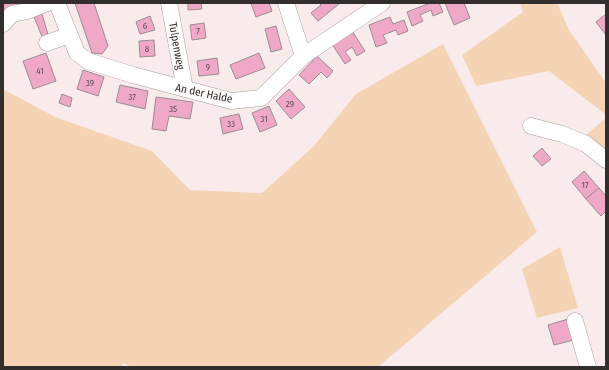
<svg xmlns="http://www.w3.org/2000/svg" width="609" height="370" viewBox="0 0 609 370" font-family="'Fira Sans Condensed',sans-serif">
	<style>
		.green { fill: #f4d4b4 }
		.building { fill: #efa9c6; stroke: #9a8e93 }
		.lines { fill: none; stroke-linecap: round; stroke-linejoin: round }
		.minor-casing { stroke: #aa9d9d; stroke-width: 17 }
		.minor { stroke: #fff; stroke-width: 16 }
		.labels { text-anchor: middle; stroke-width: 3; stroke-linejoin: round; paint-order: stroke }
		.number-label { font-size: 9px; fill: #624d54 }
		.street-label { font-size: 11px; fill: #332e2e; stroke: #fefbfb }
	</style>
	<rect width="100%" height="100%" fill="#f9ebeb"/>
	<g class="green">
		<path d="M520,3h37l12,27 37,53v30l-1,1 -56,-43 -73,15 -14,-31 61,-43z"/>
		<path d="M443,44l94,188 -159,135h-246l-9,-4 -2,4h-118v-278l52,28 97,34 38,39 72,3 51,-46 43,-53z"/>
		<path d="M606,118v32l-21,-14z"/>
		<path d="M560,247l18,61 -41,10 -15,-49z"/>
	</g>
	<g class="building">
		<path d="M3,3h27l-27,11z"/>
		<path d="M75,3h19l14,43 -6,8 -10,-1z"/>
		<path d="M188,3h13l1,6 -14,1z"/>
		<path d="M251,3h18l3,8 -16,6z"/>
		<path d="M319,3h21l-22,18 -7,-8 10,-8z"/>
		<path d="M430,3h9l4,9 -10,4 -2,-6 -11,5 3,6 -11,5 -5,-14z"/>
		<path d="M445,3h19l6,15 -16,7z"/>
		<path d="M42,14l7,24 -6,1 -9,-22z"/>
		<path d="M606,14v21l-10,-13z"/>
		<path d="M150,16l5,14 -15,4 -4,-12z"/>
		<path d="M390,17l3,7 11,-4 4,11 -10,4 -2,-5 -13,5 4,8 -11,4 -7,-22z"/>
		<path d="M204,23l2,15 -14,2 -2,-15z"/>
		<path d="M276,26l6,23 -11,3 -6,-23z"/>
		<path d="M352,31l13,20 -8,5 -5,-9 -7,5 6,8 -6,4 -13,-20z"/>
		<path d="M154,40l1,16 -15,1 -1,-16z"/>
		<path d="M46,53l10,28 -23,8 -10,-28z"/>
		<path d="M259,53l6,15 -29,11 -6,-14z"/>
		<path d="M317,56l16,15 -6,7 -6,-6 -12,12 -10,-9z"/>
		<path d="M217,58l2,16 -20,2 -2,-15z"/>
		<path d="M83,70l21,7 -6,19 -21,-7z"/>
		<path d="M120,85l28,6 -3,18 -29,-7z"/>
		<path d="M289,89l16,18 -14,12 -15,-18z"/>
		<path d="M62,94l10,4 -2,9 -11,-4z"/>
		<path d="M156,97l37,5 -3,17 -21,-3 -3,15 -14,-2z"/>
		<path d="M269,106l8,19 -17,7 -8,-19z"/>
		<path d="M239,114l4,15 -20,5 -3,-16z"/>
		<path d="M542,148l9,11 -9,7 -9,-10z"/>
		<path d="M584,171l15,17 -13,11 -14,-17z"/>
		<path d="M599,188l7,8v15l-5,5 -15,-17z"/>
		<path d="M568,319l6,21 -20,5 -6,-20z"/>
	</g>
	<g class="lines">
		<g class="minor-casing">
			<g id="minor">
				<path d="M57,3l20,50 11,8 45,14 98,26 30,-3 42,-42 79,-53"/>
				<path d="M169,3l16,86"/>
				<path d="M286,3l17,53"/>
				<path d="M3,24l9,-10 15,-3 20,-8"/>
				<path d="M47,43l22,-8"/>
				<path d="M531,126l31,8 24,10 20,16"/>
				<path d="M575,321l13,46"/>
			</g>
		</g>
		<use href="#minor" class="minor"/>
	</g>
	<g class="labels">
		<g class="number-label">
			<text x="145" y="29">6</text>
			<text x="198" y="34">7</text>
			<text x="147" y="52">8</text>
			<text x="208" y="70">9</text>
			<text x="40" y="74">41</text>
			<text x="90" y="86">39</text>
			<text x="132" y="100">37</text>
			<text x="290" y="107">29</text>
			<text x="173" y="112">35</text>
			<text x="264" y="122">31</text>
			<text x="231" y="127">33</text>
			<text x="585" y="188">17</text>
		</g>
		<g class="street-label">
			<text transform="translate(177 46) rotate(80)" y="4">Tulpenweg</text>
			<text transform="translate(204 93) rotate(12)" y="4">An der Halde</text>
		</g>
	</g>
	<rect width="609" height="370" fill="none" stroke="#332e2e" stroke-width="8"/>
</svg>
